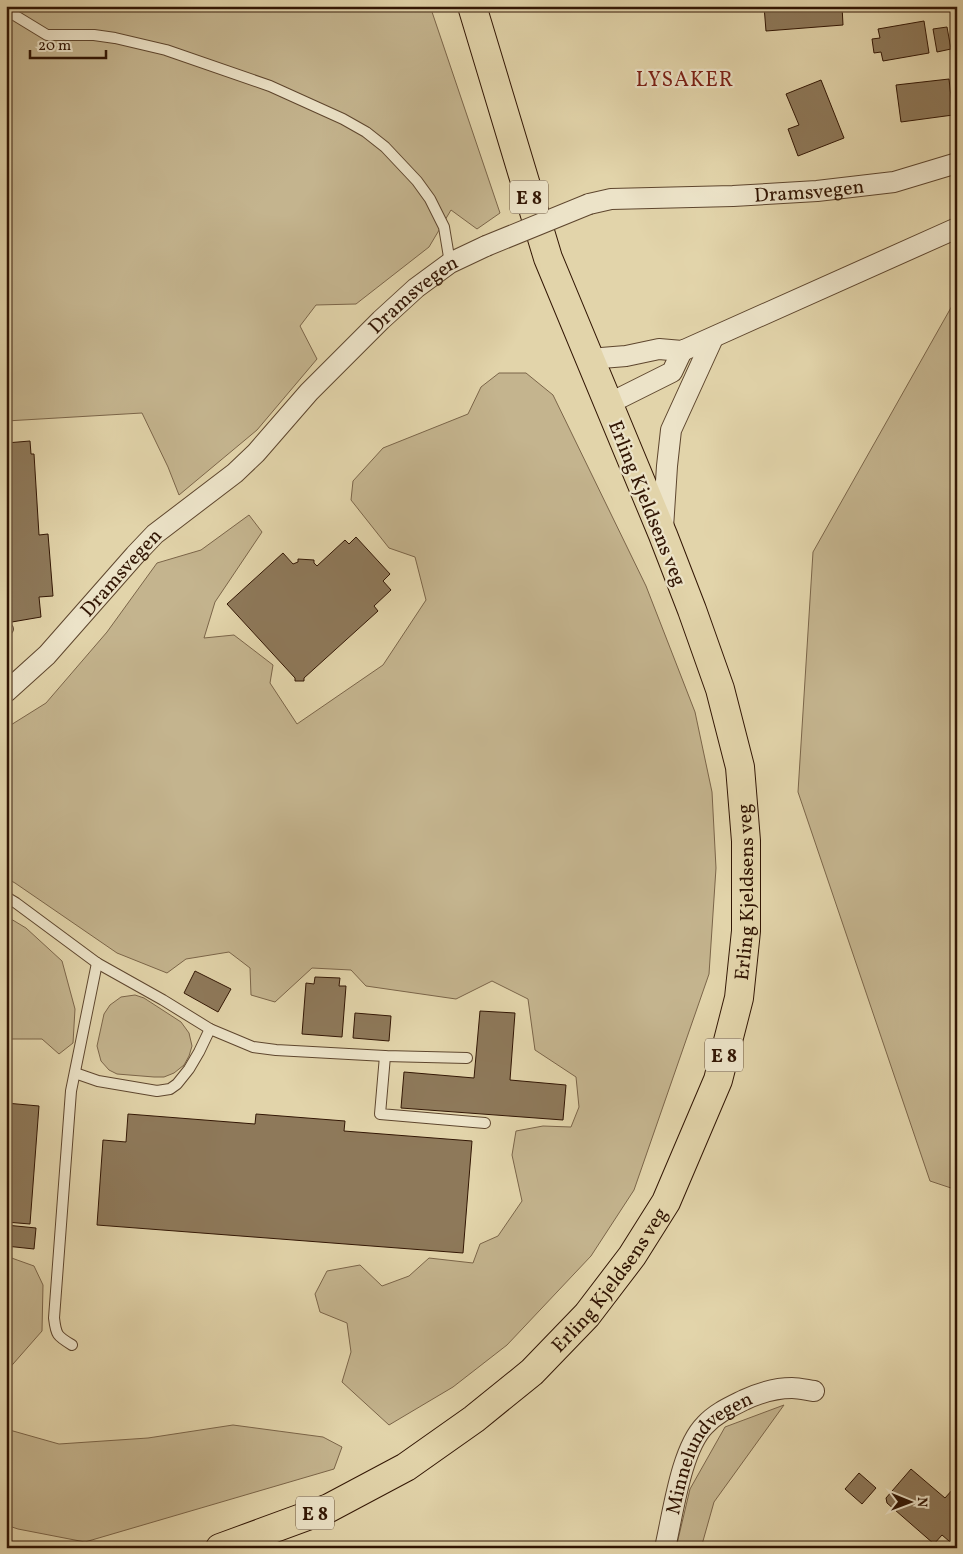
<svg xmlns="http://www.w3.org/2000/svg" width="963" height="1554" viewBox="0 0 963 1554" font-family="Vollkorn,serif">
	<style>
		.green { fill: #c4b48e; stroke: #7b6549 }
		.building { fill: #8e795a; stroke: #321604 }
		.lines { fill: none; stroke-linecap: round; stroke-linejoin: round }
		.lane-casing { stroke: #5e462e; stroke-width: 12 }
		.street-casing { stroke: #5e462e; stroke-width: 22 }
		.highway-casing { stroke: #321604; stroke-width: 30 }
		.lane { stroke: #ece3c8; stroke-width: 10 }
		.street { stroke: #ece3c8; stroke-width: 20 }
		.highway { stroke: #e2d4aa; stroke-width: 28 }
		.street-bridge-casing { stroke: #5e462e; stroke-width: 22; stroke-linecap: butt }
		.street-bridge { stroke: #ece3c8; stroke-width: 20 }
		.labels { text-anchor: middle; stroke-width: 4.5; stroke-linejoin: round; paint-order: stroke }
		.shield { fill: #ece3c8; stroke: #6a543f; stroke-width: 1 }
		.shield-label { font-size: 19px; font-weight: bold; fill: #321604 }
		.street-label { font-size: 20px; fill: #321604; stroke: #ece3c8 }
		.neighbourhood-label { font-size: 21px; letter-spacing: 1px; fill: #7a1f14; stroke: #ece3c8 }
	</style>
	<rect width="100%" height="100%" fill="#e2d4aa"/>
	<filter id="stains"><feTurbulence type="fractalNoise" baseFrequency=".004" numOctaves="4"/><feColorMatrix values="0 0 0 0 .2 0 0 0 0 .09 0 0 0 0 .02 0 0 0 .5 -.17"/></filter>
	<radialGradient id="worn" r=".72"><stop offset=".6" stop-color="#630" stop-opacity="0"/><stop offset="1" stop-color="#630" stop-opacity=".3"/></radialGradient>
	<g class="green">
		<path d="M6,6h424l70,207 -23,16 -26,-19 -22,37 -73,57 -40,1 -16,21 17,33 -60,71 -78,65 -11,-28 -26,-54 -136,8z"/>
		<path d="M957,297v893l-27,-9 -132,-389 15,-240z"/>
		<path d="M499,373h27l27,22 93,191 49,126 17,80 4,76 -7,106 -75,216 -43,66 -84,89 -54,42 -64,38 -47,-43 9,-30 -4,-29 -27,-11 -5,-18 12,-23 33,-6 22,21 27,-10 20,-18 44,5 7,-19 18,-8 24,-35 -10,-46 4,-24 27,-5 28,1 8,-20 -3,-30 -41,-27 -7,-51 -36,-18 -36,18 -90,-13 -15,-16 -39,-2 -37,34 -24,-7 -1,-27 -21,-16 -43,7 -19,14 -50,-20 -102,-70 -9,-5v-150l40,-25 61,-71 50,-69 44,-13 48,-35 13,17 -47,70 -11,36 30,-3 39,30 -3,18 27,41 86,-59 43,-65 -11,-43 -26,-9 -38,-48 2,-19 30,-33 85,-34 13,-27z"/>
		<path d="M6,916l20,12 36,33 13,48 -2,34 -14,11 -17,-15h-36z"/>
		<path d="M135,995l9,3 37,24 8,11 3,13 -3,10 -5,9 -10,8 -10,4h-10l-37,-3 -8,-4 -8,-9 -4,-15 7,-32 6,-9 11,-8z"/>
		<path d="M6,1256l28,10 9,19 -1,46 -36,41z"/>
		<path d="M784,1405l-70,97 -13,46h-25l14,-59 35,-62z"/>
		<path d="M233,1425l90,12 19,10 -8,22 -249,73 -67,-13 -12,-4v-96l53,15 89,-6z"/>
	</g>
	<g class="building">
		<path d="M764,6h78l1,19 -77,6z"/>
		<path d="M924,21l5,32 -46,8 -2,-9 -7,1 -2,-14 8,-1 -2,-9z"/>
		<path d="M947,27l4,22 -14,3 -4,-23z"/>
		<path d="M949,79l4,36 -52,7 -5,-37z"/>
		<path d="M821,80l23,58 -46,18 -10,-27 11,-4 -13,-31z"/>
		<path d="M30,441l1,13h3l5,81 9,-1 5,62 -14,1 2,20 -35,6v-180z"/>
		<path d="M356,537l34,37 -7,7 8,9 -17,16 4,5 -74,67v3h-9v-3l-68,-74 56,-51 10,11 5,-2v-3l16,1v3l3,3 28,-26 4,4z"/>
		<path d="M195,971l36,18 -13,23 -34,-19z"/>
		<path d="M315,977l25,1 -1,8h7l-4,51 -40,-3 4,-51 8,1z"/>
		<path d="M480,1011l35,2 -5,67 56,5 -3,35 -162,-12 3,-36 70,6z"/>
		<path d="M355,1013l36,3 -2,25 -36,-3z"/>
		<path d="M6,1103l33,3 -9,118 -24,-2z"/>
		<path d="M128,1114l127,10 1,-10 89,7 -1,10 128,10 -9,112 -366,-28 6,-85 23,2z"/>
		<path d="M6,1225l30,3 -2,21 -28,-3z"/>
		<path d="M911,1469l34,29 8,-9 4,3v56l-15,-13 -8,9 -47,-41 -1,-5z"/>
		<path d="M859,1473l17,15 -14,16 -17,-15z"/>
	</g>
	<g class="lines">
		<g class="lane-casing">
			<g id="lane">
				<path d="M6,10l41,25h47l21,3 51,12 104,36 73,33 23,13 19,15 32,34 13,18 14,28 6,36"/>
				<path d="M6,631l2,-2"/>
				<path d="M6,897l10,6 81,60 66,37 47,29 43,18 23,3 109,6 82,2"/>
				<path d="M385,1056l-5,58 105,9"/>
				<path d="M75,1073l23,8 59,10 13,-2 7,-5 12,-15 10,-17 11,-23"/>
				<path d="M72,1345c-15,-9 -16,-10 -18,-27l17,-227 26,-128"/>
			</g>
		</g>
		<g class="street-casing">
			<g id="street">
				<path id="s1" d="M589,204l22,-5 122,-3 84,-5 77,-9 63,-19"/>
				<path d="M589,359l37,-3 33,-7 23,2 275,-123"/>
				<path d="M608,404l64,-32 10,-21"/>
				<path d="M663,528l4,-62 4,-36 42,-92"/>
				<path id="s2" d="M6,692l41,-37 88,-100 20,-21 80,-61 21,-20 53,-61 72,-72 35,-32 34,-25 36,-17"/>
				<path id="s3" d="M665,1548c8,-34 16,-99 40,-123 11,-12 25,-18 39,-25 15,-7 31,-12 48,-12 7,0 15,2 22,3"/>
			</g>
		</g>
		<g class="highway-casing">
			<g id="highway">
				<path id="s4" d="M220,1548l109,-40 77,-41 68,-48 58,-47 55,-57 45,-59 34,-54 52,-122 21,-82 7,-67v-90l-6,-74 -20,-78 -28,-79 -29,-75 -115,-277 -76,-252"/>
			</g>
		</g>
		<use href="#lane" class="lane"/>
		<use href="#street" class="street"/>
		<use href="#highway" class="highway"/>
		<g class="street-bridge-casing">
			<path id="street-bridge" d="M486,246l103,-42"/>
		</g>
		<use href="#street-bridge" class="street-bridge"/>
	</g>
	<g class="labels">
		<g class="shield">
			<rect x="510" y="180.5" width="38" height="33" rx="4"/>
			<rect x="705" y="1038.5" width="38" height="33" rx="4"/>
			<rect x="296" y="1496.5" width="38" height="33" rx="4"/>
		</g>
		<g class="shield-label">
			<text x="529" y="204">E 8</text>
			<text x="724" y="1062">E 8</text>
			<text x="315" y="1520">E 8</text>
		</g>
		<g class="street-label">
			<text dy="7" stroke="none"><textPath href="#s1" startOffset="221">Dramsvegen</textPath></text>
			<text dy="7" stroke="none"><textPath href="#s2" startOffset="571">Dramsvegen</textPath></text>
			<text transform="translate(648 503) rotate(68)" y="7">Erling Kjeldsens veg</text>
			<text dy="7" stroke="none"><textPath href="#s2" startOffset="166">Dramsvegen</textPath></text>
			<text dy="7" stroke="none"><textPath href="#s4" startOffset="902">Erling Kjeldsens veg</textPath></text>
			<text dy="7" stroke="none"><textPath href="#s4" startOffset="482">Erling Kjeldsens veg</textPath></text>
			<text dy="7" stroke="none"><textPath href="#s3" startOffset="110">Minnelundvegen</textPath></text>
		</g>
		<g class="neighbourhood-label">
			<text x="685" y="86">LYSAKER</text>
		</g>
	</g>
	<rect width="963" height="1554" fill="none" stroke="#e2d4aa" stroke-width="25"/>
	<rect x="8" y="8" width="948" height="1539" fill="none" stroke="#321604" stroke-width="2.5"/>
	<rect x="12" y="12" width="938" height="1529" fill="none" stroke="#321604"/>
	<g transform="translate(910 1502) rotate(91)" stroke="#ece3c8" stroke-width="4" paint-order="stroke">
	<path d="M0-4L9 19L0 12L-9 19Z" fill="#321604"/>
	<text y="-8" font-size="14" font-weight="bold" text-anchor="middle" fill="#321604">N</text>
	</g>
	<path d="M30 50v8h76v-8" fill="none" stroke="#321604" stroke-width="2.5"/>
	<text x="38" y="50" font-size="15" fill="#321604" stroke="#ece3c8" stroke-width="4" paint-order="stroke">20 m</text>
	<rect width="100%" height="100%" filter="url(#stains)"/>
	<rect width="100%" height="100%" fill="url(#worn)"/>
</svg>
